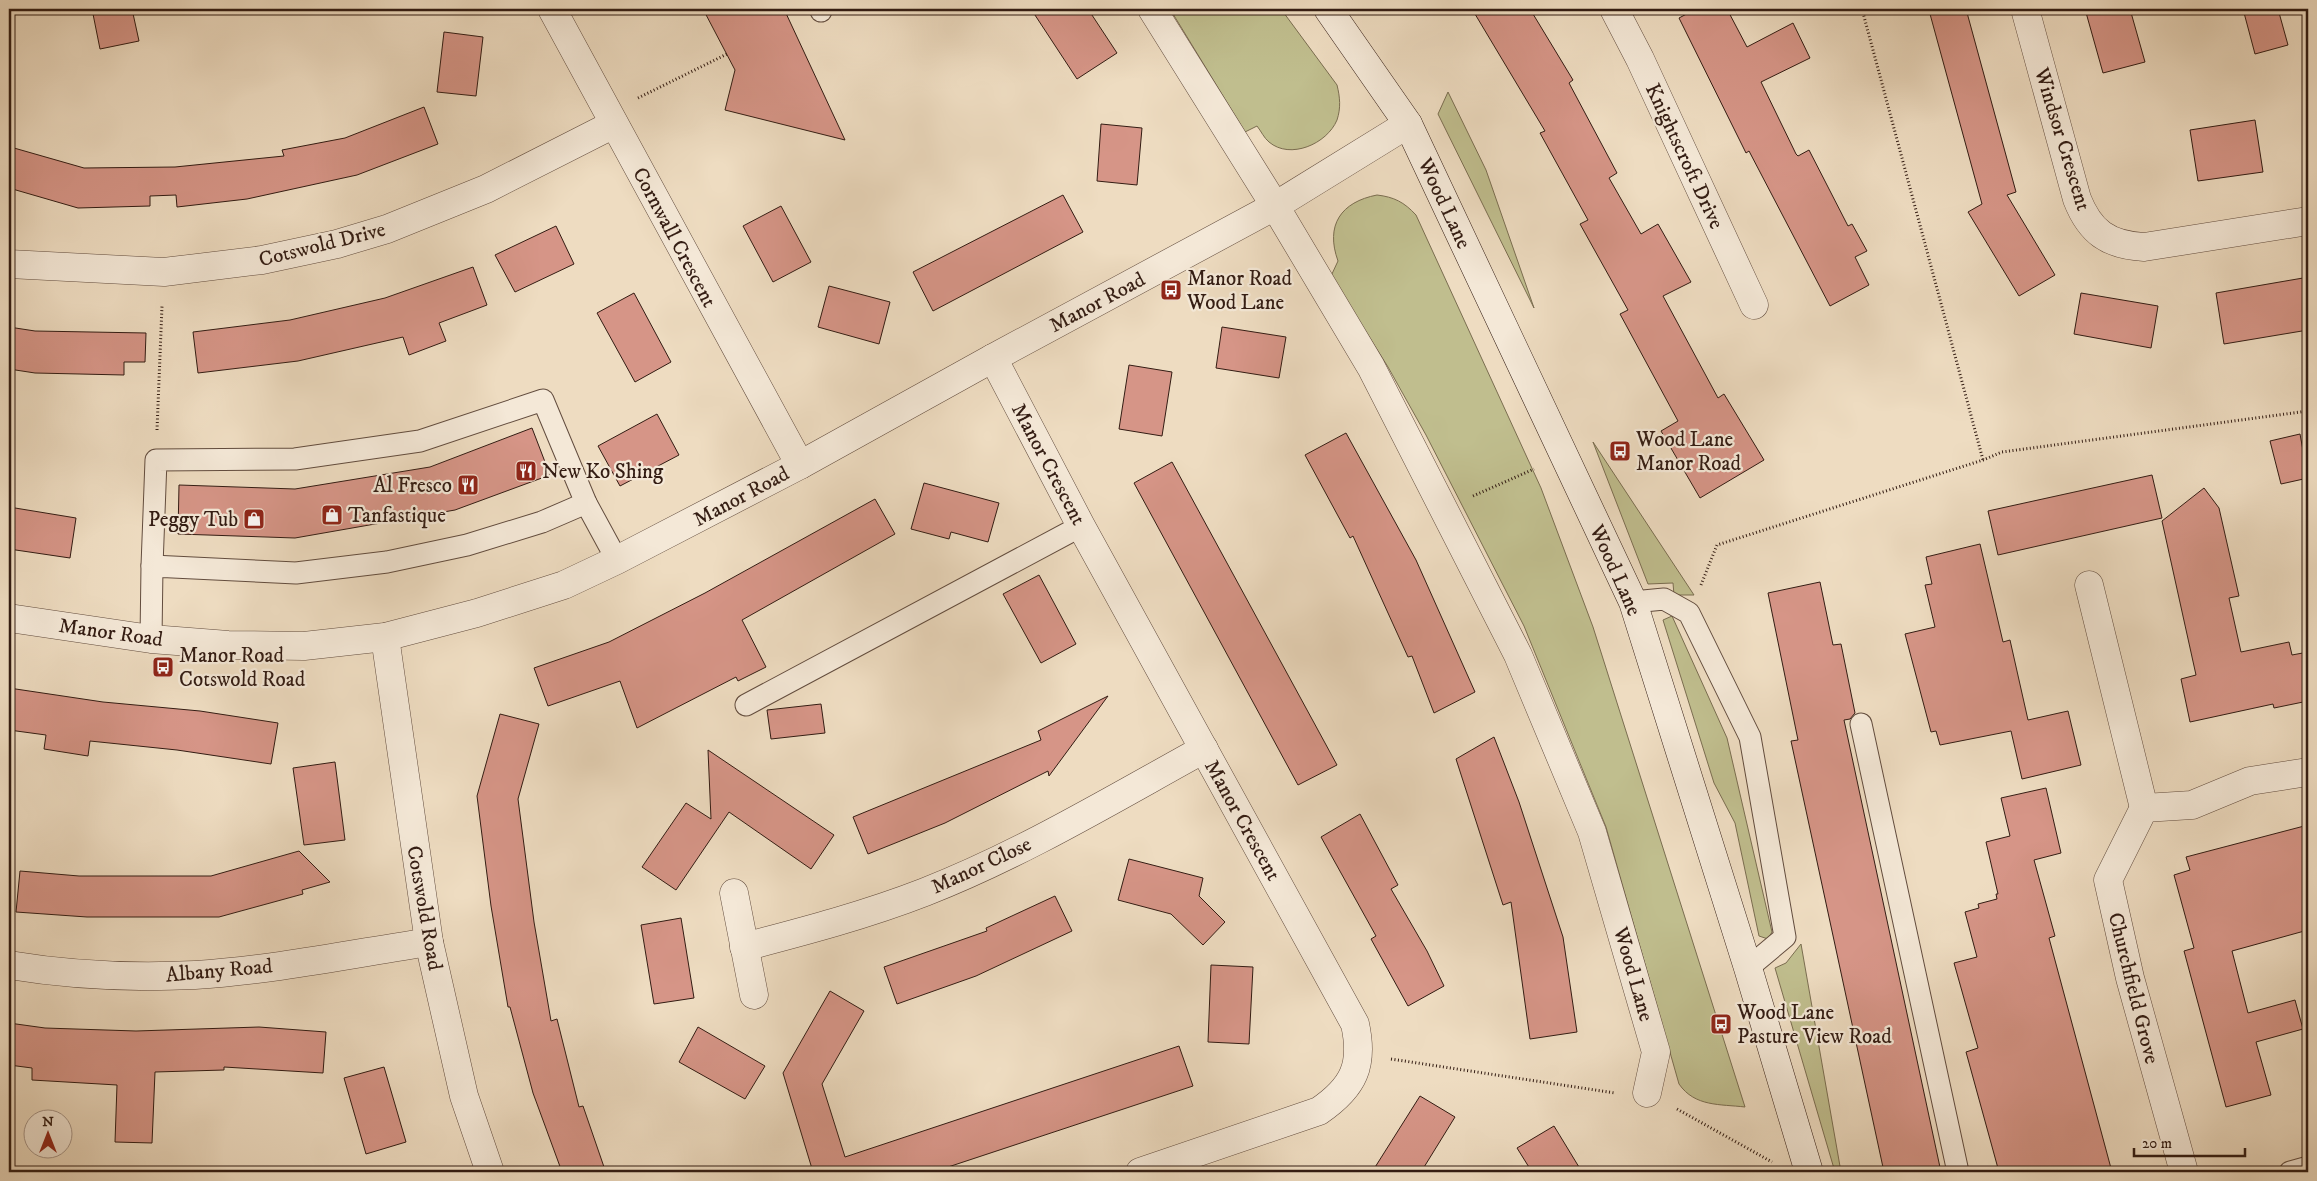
<svg xmlns="http://www.w3.org/2000/svg" width="2317" height="1181" viewBox="0 0 2317 1181" font-family="'IM FELL DW Pica',serif">
	<style>
		.green { fill: #c0be8e; stroke: #7a6d50 }
		.building { fill: #d69587; stroke: #331c13 }
		.lines { fill: none; stroke-linecap: round; stroke-linejoin: round }
		.lane-casing { stroke: #624c3e; stroke-width: 23 }
		.street-casing { stroke: #624c3e; stroke-width: 29 }
		.secondary-casing { stroke: #331c13; stroke-width: 29 }
		.path { stroke: #331c13; stroke-width: 3; stroke-dasharray: 1 2.5; stroke-linecap: butt }
		.lane { stroke: #f4e8d7; stroke-width: 21 }
		.street { stroke: #f4e8d7; stroke-width: 28 }
		.secondary { stroke: #f4e8d7; stroke-width: 28 }
		.labels { text-anchor: middle; stroke-width: 4.5; stroke-linejoin: round; paint-order: stroke }
		.street-label { font-size: 21px; fill: #331c13; stroke: #f4e8d7 }
		.poi-label { font-size: 21px; fill: #331c13; stroke: #f4e8d7; text-anchor: start }
	</style>
	<rect width="100%" height="100%" fill="#eedcc1"/>
	<filter id="stains"><feTurbulence type="fractalNoise" baseFrequency=".004" numOctaves="4"/><feColorMatrix values="0 0 0 0 .2 0 0 0 0 .09 0 0 0 0 .02 0 0 0 .5 -.17"/></filter>
	<radialGradient id="worn" r=".72"><stop offset=".6" stop-color="#630" stop-opacity="0"/><stop offset="1" stop-color="#630" stop-opacity=".3"/></radialGradient>
	<g class="green">
		<path d="M1170,9h111l56,76c3,12 4,23 0,35 -10,24 -47,40 -68,22 -5,-4 -8,-11 -12,-16l-12,6z"/>
		<path d="M1448,92l38,78 48,138 -96,-194z"/>
		<path d="M1377,195c17,2 27,7 39,20l125,273 52,139 152,480c-25,-3 -50,0 -66,-23l-73,-257 -82,-201 -98,-191 -38,-68 -57,-91 7,-15c-13,-36 3,-59 39,-66z"/>
		<path d="M1593,442l101,153h-20l-1,-12 -25,1z"/>
		<path d="M1672,616l55,122 45,194 -4,7 -9,-3 -24,-113 -21,-40 -51,-163z"/>
		<path d="M1801,944l40,228h-6l-60,-204 11,-5z"/>
	</g>
	<g class="building">
		<path d="M92,9h40l7,32 -39,8z"/>
		<path d="M703,9h81l61,131 -120,-30 10,-40z"/>
		<path d="M1031,9h57l29,44 -40,26z"/>
		<path d="M1472,9h58l43,71 -4,3 48,90 -8,5 32,56 17,-10 33,58 -28,14 55,102 6,-4 40,66 -64,38 -39,-67 17,-10 -58,-107 8,-4 -48,-86 8,-4 -48,-87 5,-2z"/>
		<path d="M1696,9h31l20,38 46,-24 17,35 -49,24 35,72 2,2 11,-6 39,76 4,-2 15,27 -12,6 14,28 -39,21 -81,-155 -3,2 -67,-135z"/>
		<path d="M1950,9h16l50,183 -9,3 48,80 -36,21 -51,-84 14,-8 -52,-190z"/>
		<path d="M2085,9h45l15,53 -42,11z"/>
		<path d="M2243,9h35l10,36 -33,9z"/>
		<path d="M444,32l39,5 -7,59 -39,-4z"/>
		<path d="M424,107l14,37 -81,31 -110,24 -70,8 -1,-12 -26,1v10l-72,2 -69,-20v-20l5,-20 70,20 91,-1 109,-11 -2,-6 63,-12z"/>
		<path d="M2255,120l8,52 -65,9 -8,-51z"/>
		<path d="M1101,124l41,4 -5,57 -40,-4z"/>
		<path d="M1063,195l20,37 -150,79 -20,-39z"/>
		<path d="M781,206l30,56 -38,20 -30,-56z"/>
		<path d="M556,226l18,38 -59,28 -20,-37z"/>
		<path d="M473,267l14,38 -48,18 7,18 -37,14 -6,-18 -105,24 -100,12 -5,-41 97,-12 95,-22z"/>
		<path d="M2303,278l5,32v20l-84,14 -8,-51z"/>
		<path d="M829,286l61,16 -11,42 -61,-17z"/>
		<path d="M634,293l37,69 -36,20 -38,-69z"/>
		<path d="M2081,293l77,13 -7,42 -77,-14z"/>
		<path d="M9,327l26,4 111,2 -1,29h-21v13l-89,-2 -26,-4z"/>
		<path d="M1222,327l64,10 -7,41 -63,-10z"/>
		<path d="M1129,365l43,7 -10,64 -43,-7z"/>
		<path d="M657,414l22,41 -59,31 -22,-40z"/>
		<path d="M532,428l18,47 -95,35 -160,28 -117,-4 1,-49 116,4 135,-22z"/>
		<path d="M1346,433l70,127 59,132 -41,21 -22,-57 -4,1 -55,-121 -3,2 -45,-83z"/>
		<path d="M2300,434l8,44 -27,6 -11,-43z"/>
		<path d="M1172,462l165,303 -39,20 -164,-302z"/>
		<path d="M2152,475l10,43 -164,37 -10,-44z"/>
		<path d="M924,483l75,20 -11,39 -37,-10 -2,7 -38,-10z"/>
		<path d="M2204,488l15,20 20,88 -10,2 12,54 48,-10 3,13 16,-3v49l-34,7 -1,-4 -83,18 -9,-43 15,-4 -34,-154z"/>
		<path d="M875,499l20,35 -153,86 24,47 -28,14 -2,-4 -99,51 -17,-47 -72,25 -14,-38 75,-26 96,-49z"/>
		<path d="M9,507l67,11 -6,40 -61,-9z"/>
		<path d="M1980,544l23,98 7,-2 18,80 40,-9 13,54 -59,14 -11,-48 -71,14 -4,-14 -5,1 -26,-98 30,-7 -10,-42 7,-1 -6,-27z"/>
		<path d="M1039,575l37,69 -35,19 -38,-69z"/>
		<path d="M1820,582l13,63 8,-1 14,69 -5,6 -6,1 97,452h-57l-93,-431 7,-1 -30,-147z"/>
		<path d="M9,688l94,14 97,9 78,12 -7,41 -94,-14 -87,-9 -2,15 -44,-7 2,-14 -37,-5z"/>
		<path d="M1108,696l-59,80 -1,-5 -103,52 -77,31 -15,-37 188,-77 -3,-9z"/>
		<path d="M821,704l4,29 -54,6 -4,-29z"/>
		<path d="M500,714l39,10 -21,75 16,123 17,99 6,-2 22,88 4,-1 21,61 -16,5h-26l-29,-79 -23,-86h-2l-17,-101 -14,-110z"/>
		<path d="M1494,737l25,65 44,135 14,95 -47,7 -19,-137 -8,3 -47,-146z"/>
		<path d="M708,750l126,85 -23,34 -82,-57 -53,78 -34,-23 44,-64 25,16z"/>
		<path d="M335,762l10,78 -41,5 -11,-77z"/>
		<path d="M2046,788l15,65 -27,7 21,76 -6,2 63,234h-113l-33,-120 12,-4 -24,-85 23,-6 -12,-45 14,-4 -1,-4 19,-5 -1,-5h2l-12,-52 24,-6 -9,-38z"/>
		<path d="M1360,814l38,71 -7,4 36,62 17,35 -36,20 -37,-67 5,-3 -55,-99z"/>
		<path d="M2308,825v105l-76,21 16,62 47,-13 8,29 -47,13 15,53 -45,12 -42,-156 10,-3 -20,-73 16,-5 -4,-13z"/>
		<path d="M299,851l31,31 -28,8 1,4 -84,23h-132l-71,-5 4,-41 59,5h132z"/>
		<path d="M1129,859l74,19 -4,18 26,26 -22,23 -32,-31 -53,-14z"/>
		<path d="M1055,896l17,35 -96,45 -79,28 -13,-37 103,-36 -1,-3z"/>
		<path d="M681,918l13,80 -40,6 -13,-79z"/>
		<path d="M1211,965l42,2 -4,77 -41,-2z"/>
		<path d="M830,991l34,20 -42,73 23,73 334,-111 14,40 -260,86h-120l-30,-99z"/>
		<path d="M9,1023l36,5 91,3 123,-4 67,5 -3,41 -99,-6v3l-69,2 -3,71 -37,-1 2,-57 -85,-5v-12l-23,-3z"/>
		<path d="M698,1027l67,39 -20,33 -66,-37z"/>
		<path d="M384,1067l22,75 -40,12 -22,-76z"/>
		<path d="M1420,1096l35,21 -34,55h-49z"/>
		<path d="M1554,1126l28,46h-50l-15,-24z"/>
	</g>
	<g class="lines">
		<g class="lane-casing">
			<g id="lane">
				<path d="M821,11v-2"/>
				<path d="M152,566l4,-106 139,-1 125,-18 123,-41 43,103 31,57"/>
				<path d="M1633,602l31,-3 25,14 61,124 35,200 -37,31"/>
				<path d="M151,639l1,-73 144,7 91,-11 80,-17 75,-23 44,-19"/>
				<path d="M746,705l335,-179"/>
				<path d="M1861,724l97,448"/>
				<path d="M2290,1172l18,-5"/>
			</g>
		</g>
		<g class="street-casing">
			<g id="street">
				<path d="M552,9l248,456"/>
				<path d="M1152,9l123,197 96,161 147,288 74,177 64,220 -9,41"/>
				<path d="M1614,9l26,50 114,246"/>
				<path d="M2025,9l52,190c13,33 31,46 67,48l164,-26"/>
				<path d="M9,264l155,8 98,-12 75,-16 50,-15 99,-40 128,-65"/>
				<path d="M993,358l88,168 274,498c9,41 -1,63 -36,87l-179,61"/>
				<path d="M2089,585l55,223"/>
				<path d="M9,618l142,21 77,6 76,1 81,-9 92,-24 87,-28 53,-25 183,-95 193,-107 282,-152 133,-82"/>
				<path d="M385,637l44,305 35,154 26,76"/>
				<path d="M734,893l20,102"/>
				<path d="M744,947c61,-16 122,-32 181,-55 97,-38 188,-93 279,-143"/>
				<path d="M9,965c60,10 124,13 186,10 78,-5 156,-21 234,-33"/>
				<path d="M2184,1172l-54,-194 -22,-98 36,-72 48,-3 58,-24 58,-9"/>
			</g>
		</g>
		<g class="secondary-casing">
			<path id="secondary" d="M1328,9l80,115 225,478 115,366 61,204"/>
		</g>
		<g class="path">
			<path d="M1862,9l121,451"/>
			<path d="M638,98l89,-44"/>
			<path d="M157,430l5,-124"/>
			<path d="M1473,496l61,-27"/>
			<path d="M1701,585l16,-40 266,-85 19,-8 306,-41"/>
			<path d="M1391,1059l224,34"/>
			<path d="M1677,1109l95,53"/>
		</g>
		<use href="#lane" class="lane"/>
		<use href="#street" class="street"/>
		<use href="#secondary" class="secondary"/>
	</g>
	<defs>
		<g id="bus-square" transform="scale(1.125)"><rect x="-9" y="-9" width="18" height="18" rx="4" fill="#8f2418" stroke="#f4e8d7"/><path d="M-5-6H5V4H4V6H2V4H-2V6H-4V4H-5ZM-3.5-4V0h7V-4ZM-3.5 1.2v1.5H-2V1.2ZM2 1.2v1.5H3.5V1.2Z" fill="#fff"/></g>
		<g id="restaurant-square" transform="scale(1.125)"><rect x="-9" y="-9" width="18" height="18" rx="4" fill="#8f2418" stroke="#f4e8d7"/><path d="M-5-6h1v4h1v-4h1v4h1v-4h1v5L-1.5 .5V6h-2V.5L-5-1ZM5-6V6H3V1.5H1.5Q1.5-4 5-6Z" fill="#fff"/></g>
		<g id="shop-square" transform="scale(1.125)"><rect x="-9" y="-9" width="18" height="18" rx="4" fill="#8f2418" stroke="#f4e8d7"/><path d="M-5-2.5h2.3a2.7 3.5 0 0 1 5.4 0H5L5.5 6h-11ZM-1.5-2.5h3a1.5 2.3 0 0 0-3 0Z" fill="#fff"/></g>
	</defs>
	<g fill-rule="evenodd">
		<use href="#bus-square" x="1171" y="290"/>
		<use href="#bus-square" x="1620" y="451"/>
		<use href="#restaurant-square" x="526" y="471"/>
		<use href="#restaurant-square" x="468" y="485"/>
		<use href="#shop-square" x="332" y="515"/>
		<use href="#shop-square" x="254" y="519"/>
		<use href="#bus-square" x="163" y="667"/>
		<use href="#bus-square" x="1721" y="1024"/>
	</g>
	<g class="labels">
		<g class="street-label">
			<text transform="translate(2063 139) rotate(73)" y="7">Windsor Crescent</text>
			<text transform="translate(1685 156) rotate(65)" y="7">Knightscroft Drive</text>
			<text transform="translate(1445 203) rotate(65)" y="7">Wood Lane</text>
			<text transform="translate(675 237) rotate(62)" y="7">Cornwall Crescent</text>
			<text transform="translate(322 244) rotate(-14)" y="7">Cotswold Drive</text>
			<text transform="translate(1097 302) rotate(-28)" y="7">Manor Road</text>
			<text transform="translate(1049 464) rotate(62)" y="7">Manor Crescent</text>
			<text transform="translate(741 496) rotate(-28)" y="7">Manor Road</text>
			<text transform="translate(1616 570) rotate(66)" y="7">Wood Lane</text>
			<text transform="translate(111 632) rotate(8)" y="7">Manor Road</text>
			<text transform="translate(1243 820) rotate(61)" y="7">Manor Crescent</text>
			<text transform="translate(981 865) rotate(-25)" y="7">Manor Close</text>
			<text transform="translate(425 908) rotate(80)" y="7">Cotswold Road</text>
			<text transform="translate(219 970) rotate(-5)" y="7">Albany Road</text>
			<text transform="translate(1634 974) rotate(74)" y="7">Wood Lane</text>
			<text transform="translate(2134 988) rotate(76)" y="7">Churchfield Grove</text>
		</g>
		<g class="poi-label">
			<text x="1187" y="285">Manor Road<tspan x="1187" dy="24">Wood Lane</tspan></text>
			<text x="1636" y="446">Wood Lane<tspan x="1636" dy="24">Manor Road</tspan></text>
			<text x="542" y="478">New Ko Shing</text>
			<text x="452" y="492" text-anchor="end">Al Fresco</text>
			<text x="348" y="522">Tanfastique</text>
			<text x="238" y="526" text-anchor="end">Peggy Tub</text>
			<text x="179" y="662">Manor Road<tspan x="179" dy="24">Cotswold Road</tspan></text>
			<text x="1737" y="1019">Wood Lane<tspan x="1737" dy="24">Pasture View Road</tspan></text>
		</g>
	</g>
	<rect width="2317" height="1181" fill="none" stroke="#eedcc1" stroke-width="30"/>
	<rect x="10" y="10" width="2297" height="1161" fill="none" stroke="#331c13" stroke-width="2.5"/>
	<rect x="15" y="15" width="2287" height="1151" fill="none" stroke="#331c13"/>
	<g transform="translate(48 1134)"><circle r="24" fill="#f4e8d7" stroke="#a79689"/>
	<path d="M0-4L9 19L0 12L-9 19Z" fill="#8f2418"/>
	<text y="-8" font-size="14" font-weight="bold" text-anchor="middle" fill="#331c13">N</text>
	</g>
	<path d="M2134 1148v8h111v-8" fill="none" stroke="#331c13" stroke-width="2.5"/>
	<text x="2142" y="1148" font-size="15" fill="#331c13" stroke="#f4e8d7" stroke-width="4" paint-order="stroke">20 m</text>
	<rect width="100%" height="100%" filter="url(#stains)"/>
	<rect width="100%" height="100%" fill="url(#worn)"/>
</svg>
